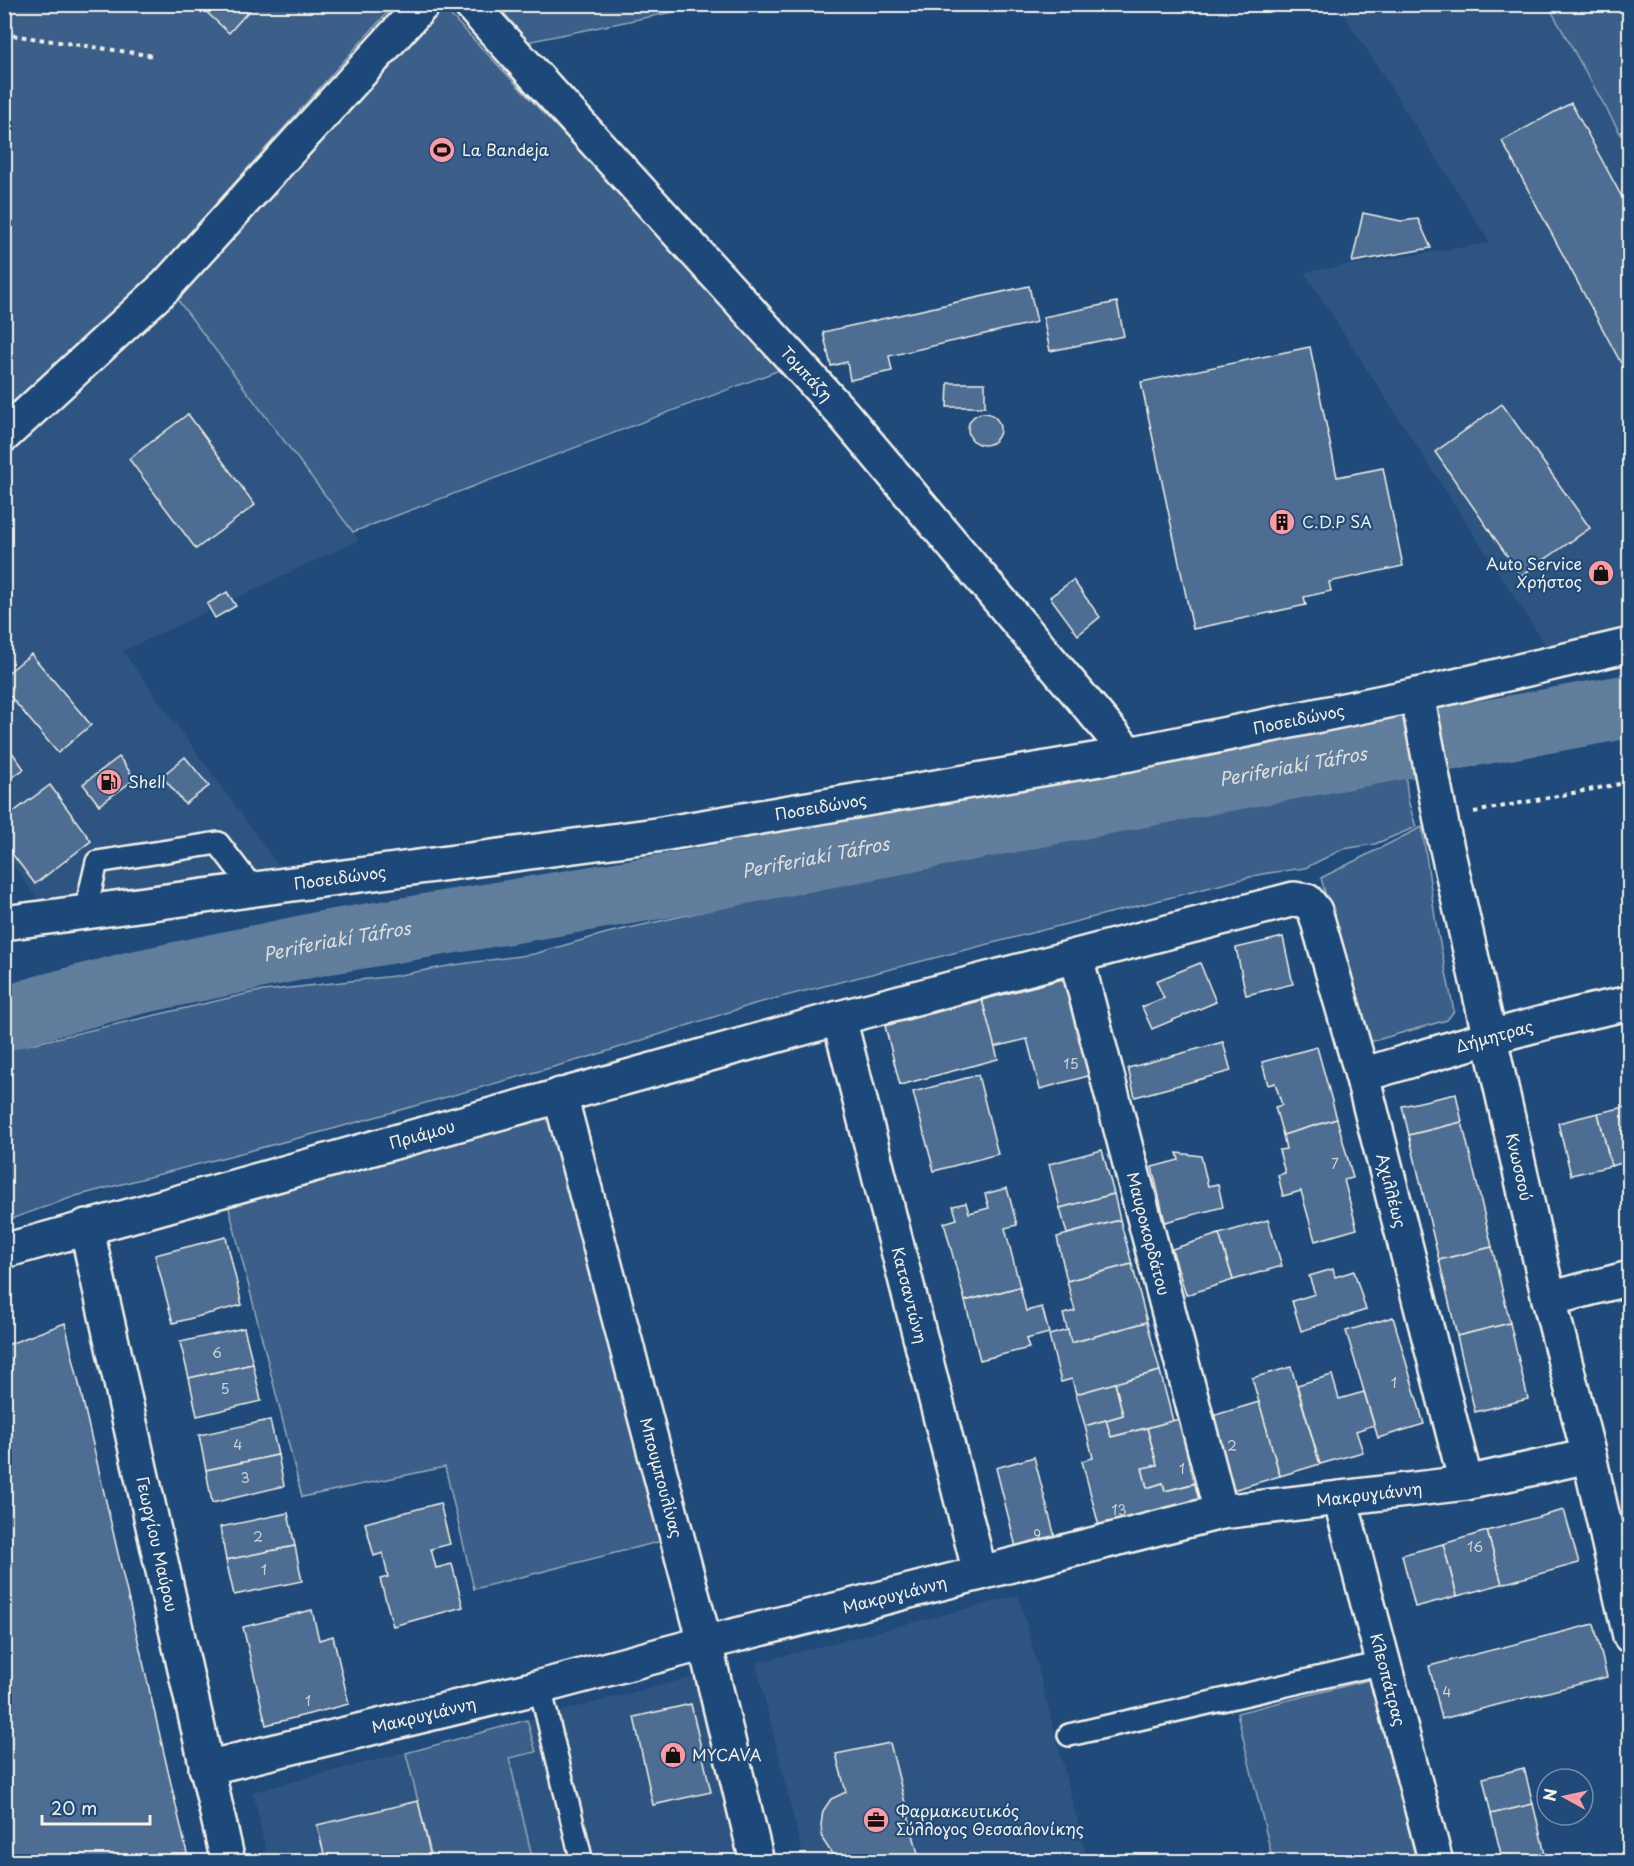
<svg xmlns="http://www.w3.org/2000/svg" width="1634" height="1866" viewBox="0 0 1634 1866" font-family="'Playpen Sans',sans-serif">
	<style>
		.built { fill: #2d5581 }
		.green { fill: #3a5f88; stroke: #97a8b8; stroke-width: 1.5 }
		.lines { fill: none; stroke-linecap: round; stroke-linejoin: round }
		.river { stroke: #627e9d; stroke-width: 64 }
		.building { fill: #4d6e92; stroke: #f4f1e8; stroke-width: 1.5 }
		.lane-casing { stroke: #f4f1e8; stroke-width: 26 }
		.street-casing { stroke: #f4f1e8; stroke-width: 38 }
		.secondary-casing { stroke: #f4f1e8; stroke-width: 38 }
		.path { stroke: #f4f1e8; stroke-width: 4; stroke-dasharray: 4.5 4.5; stroke-linecap: butt }
		.lane { stroke: #1f4a7a; stroke-width: 21 }
		.street { stroke: #1f4a7a; stroke-width: 33 }
		.secondary { stroke: #1f4a7a; stroke-width: 33 }
		.labels { text-anchor: middle; stroke-width: 4.5; stroke-linejoin: round; paint-order: stroke }
		.number-label { font-size: 14px; fill: #cad0d2 }
		.poi-label { font-size: 16px; fill: #f4f1e8; stroke: #1f4a7a; text-anchor: start }
		.street-label { font-size: 16px; fill: #f4f1e8; stroke: #1f4a7a }
		.water-label { font-size: 18px; font-style: italic; fill: #dee0dd; stroke: #1f4a7a }
	</style>
	<rect width="100%" height="100%" fill="#1f4a7a"/>
	<filter id="ink" filterUnits="userSpaceOnUse"><feTurbulence type="fractalNoise" baseFrequency=".0167" numOctaves="2"/><feDisplacementMap in="SourceGraphic" scale="12" xChannelSelector="R" yChannelSelector="G"/><feConvolveMatrix kernelMatrix="1 2 1 2 8 2 1 2 1" color-interpolation-filters="sRGB"/></filter>
	<g filter="url(#ink)">
		<g class="built">
			<path d="M1338,5h210l81,144v482l-79,21 -246,-380 186,-29z"/>
			<path d="M174,295l185,245 -236,111 156,215 -240,35 -34,-48 -1,-401z"/>
			<path d="M1019,1595l69,266h-284l-48,-198z"/>
			<path d="M696,1676l46,185h-474l-15,-69z"/>
		</g>
		<g class="green">
			<path d="M5,5h389l-250,279 -139,134z"/>
			<path d="M438,5h3l344,363 -432,164 -179,-237z"/>
			<path d="M498,5h209l-180,37z"/>
			<path d="M1548,5h81v144z"/>
			<path d="M1405,770l3,30 8,27 -41,17 -32,5 -38,19 -43,6 -508,130 -158,51 -267,75 -253,66 -71,25v-171l250,-58 139,-16 60,-11 80,-11 73,-21 317,-71z"/>
			<path d="M1422,827l14,97 18,87 -7,9 -81,23 -45,-165z"/>
			<path d="M553,1117l109,424 -188,48 -29,-122 -143,30 -74,-293z"/>
			<path d="M1373,1679l43,182h-143l-36,-148z"/>
			<path d="M527,1720l9,32 -27,6 24,103h-100l-27,-108z"/>
		</g>
		<g class="lines">
			<path class="river" id="s1" d="M4,1019l39,-12 91,-24 189,-40 384,-64 515,-99 408,-74"/>
		</g>
		<g class="building">
			<path d="M205,4h50l-26,29 -27,-25z"/>
			<path d="M1571,103l59,109v168l-128,-239z"/>
			<path d="M1363,213l38,8 17,-2 13,29 -79,14z"/>
			<path d="M1029,286l8,36 -148,34 3,15 -42,9 -3,-18 -16,4 -8,-34z"/>
			<path d="M1117,302l7,34 -74,15 -7,-34z"/>
			<path d="M1310,347l27,130 46,-9 20,98 -74,16 2,9 -27,6 2,8 -113,24 -52,-247z"/>
			<path d="M948,383h37v24h-38z"/>
			<path d="M1502,404l88,124 -69,48 -86,-124z"/>
			<circle cx="984" cy="429" r="16"/>
			<path d="M188,414l67,91 -59,44 -67,-90z"/>
			<path d="M1073,580l27,37 -22,18 -28,-38z"/>
			<path d="M227,592l9,14 -21,12 -8,-14z"/>
			<path d="M31,654l60,71 -33,28 -54,-64v-13z"/>
			<path d="M4,741l20,28 -20,14z"/>
			<path d="M119,757l16,22 -36,26 -16,-21z"/>
			<path d="M185,757l24,29 -24,18 -23,-28z"/>
			<path d="M50,785l41,56 -56,43 -31,-41v-24z"/>
			<path d="M1283,937l10,47 -47,11 -10,-47z"/>
			<path d="M1200,963l16,39 -64,27 -10,-22 22,-9 -8,-17z"/>
			<path d="M1067,978l25,97 -52,14 -13,-50 -33,8 -12,-47z"/>
			<path d="M982,1000l16,59 -98,26 -15,-59z"/>
			<path d="M1223,1042l8,29 -96,26 -7,-29z"/>
			<path d="M1317,1047l20,72 -54,16 -8,-28 7,-2 -7,-22 -7,2 -6,-23z"/>
			<path d="M978,1075l20,79 -64,17 -21,-79z"/>
			<path d="M1456,1094l6,28 -53,13 -7,-29z"/>
			<path d="M1630,1106v55l-19,5 -13,-53z"/>
			<path d="M1598,1113l13,53 -40,9 -13,-52z"/>
			<path d="M1337,1119l16,59 -9,2 13,49 -42,12 -14,-50 -18,5 -5,-21 7,-2 -6,-23 7,-1 -3,-14z"/>
			<path d="M1462,1122l30,125 -53,13 -30,-125z"/>
			<path d="M1102,1150l12,44 -54,14 -11,-44z"/>
			<path d="M1177,1153l24,3 7,30 10,-2 5,23 -58,15 -13,-55 27,-7z"/>
			<path d="M1007,1188l10,37 -12,3 15,59 -55,14 -21,-78 13,-4 -4,-13 13,-3 3,10 20,-5 -4,-14z"/>
			<path d="M1114,1194l6,26 -53,14 -7,-26z"/>
			<path d="M1120,1220l12,44 -65,17 -10,-44z"/>
			<path d="M1268,1220l14,46 -49,14 -14,-46z"/>
			<path d="M1219,1234l14,46 -47,15 -14,-46z"/>
			<path d="M226,1237l16,68 -69,18 -18,-68z"/>
			<path d="M1492,1247l18,76 -53,13 -18,-76z"/>
			<path d="M1132,1264l15,58 -76,21 -8,-29 12,-3 -8,-30z"/>
			<path d="M1333,1269l2,8 19,-6 12,39 -65,21 -9,-30 23,-7 -6,-18z"/>
			<path d="M1020,1287l6,24 16,-4 7,26 -23,6 3,9 -49,12 -15,-59z"/>
			<path d="M1393,1317l31,107 -46,14 -32,-107z"/>
			<path d="M1147,1322l13,49 -84,23 -4,-15 -11,3 -12,-47 19,-5 3,13z"/>
			<path d="M65,1323l124,539h-185v-516z"/>
			<path d="M1510,1323l18,76 -53,13 -18,-76z"/>
			<path d="M244,1328l9,36 -64,14 -9,-36z"/>
			<path d="M253,1364l8,37 -64,15 -8,-38z"/>
			<path d="M1291,1367l29,97 -40,12 -28,-98z"/>
			<path d="M1160,1371l13,50 -62,16 -5,-17 17,-5 -8,-32z"/>
			<path d="M1332,1375l7,24 25,-7 10,33 -18,6 7,21 -43,12 -23,-79z"/>
			<path d="M1115,1383l8,32 -38,11 -9,-32z"/>
			<path d="M1259,1402l21,74 -47,14 -21,-74z"/>
			<path d="M1186,1417l17,64 -38,10 -2,-8 -16,5 -5,-20 15,-3 -10,-37z"/>
			<path d="M270,1420l8,35 -72,15 -7,-35z"/>
			<path d="M1106,1420l5,17 36,-9 10,37 -15,3 5,20 16,-5 2,8 36,-9 5,20 -106,28 -18,-69 11,-3 -8,-32z"/>
			<path d="M278,1455l6,31 -72,17 -6,-33z"/>
			<path d="M1034,1457l22,84 -39,10 -21,-83z"/>
			<path d="M440,1503l10,41 -19,5 5,19 16,-4 11,43 -70,19 -13,-47 8,-2 -5,-24 -9,3 -9,-33z"/>
			<path d="M1564,1510l15,53 -77,21 -15,-53z"/>
			<path d="M288,1513l7,33 -69,14 -6,-33z"/>
			<path d="M1487,1531l15,53 -45,12 -14,-52z"/>
			<path d="M1443,1544l14,52 -42,11 -13,-52z"/>
			<path d="M295,1546l7,35 -68,14 -8,-35z"/>
			<path d="M312,1610l7,30 14,-4 16,68 -83,21 -23,-98z"/>
			<path d="M1594,1624l13,53 -165,42 -13,-53z"/>
			<path d="M691,1704l20,88 -58,13 -19,-88z"/>
			<path d="M890,1743l30,119 -77,-2 -11,-6 -9,-14 -2,-15 2,-14 8,-12 15,-7 -10,-38z"/>
			<path d="M1524,1768l9,36 -42,10 -8,-36z"/>
			<path d="M418,1801l14,61h-106l-9,-37z"/>
			<path d="M1533,1804l14,58h-44l-12,-48z"/>
		</g>
		<g class="lines">
			<g class="lane-casing">
				<g id="lane">
					<path d="M85,913l12,-51 121,-19 36,47"/>
					<path d="M540,1687l42,175"/>
					<path d="M1069,1735l314,-72"/>
				</g>
			</g>
			<g class="street-casing">
				<g id="street">
					<path id="s2" d="M470,4l373,410 286,340"/>
					<path d="M4,435l162,-149 257,-282"/>
					<path id="s3" d="M1417,695l26,136 106,468 40,157 41,180"/>
					<path id="s4" d="M1076,957l145,555"/>
					<path id="s5" d="M839,1018l141,555"/>
					<path id="s6" d="M1362,1075c88,-26 177,-54 268,-72"/>
					<path id="s7" d="M560,1095l145,548 52,219"/>
					<path id="s8" d="M86,1226l142,636"/>
					<path id="s9" d="M4,1251l835,-233 455,-119 13,2 8,10 47,164 104,408"/>
					<path d="M1549,1299l81,-21"/>
					<path id="s10" d="M1340,1498l96,364"/>
					<path id="s11" d="M206,1768l334,-81 165,-44 516,-131 245,-29 123,-27"/>
				</g>
			</g>
			<g class="secondary-casing">
				<g id="secondary">
					<path id="s12" d="M4,923l652,-88 473,-81 288,-59 213,-50"/>
				</g>
			</g>
			<g class="path">
				<path d="M4,34l151,22"/>
				<path d="M1474,812l156,-30"/>
			</g>
			<use href="#lane" class="lane"/>
			<use href="#street" class="street"/>
			<use href="#secondary" class="secondary"/>
		</g>
	</g>
	<defs>
		<g id="stadium-disc" transform="scale(1.35)"><circle r="9.5" fill="#ff9aa2" stroke="#1f4a7a"/><path d="M0-5a6.5 5 0 1 0 0 10a6.5 5 0 1 0 0-10ZM-3.5-1.8h7v3.6h-7Z" fill="#111"/></g>
		<g id="building-disc" transform="scale(1.35)"><circle r="9.5" fill="#ff9aa2" stroke="#1f4a7a"/><path d="M-4-6H4V6H1V3H-1V6H-4ZM-2.5-4.3h1.7v1.8h-1.7ZM.8-4.3h1.7v1.8H.8ZM-2.5-1h1.7V.8h-1.7ZM.8-1h1.7V.8H.8Z" fill="#111"/></g>
		<g id="shop-disc" transform="scale(1.35)"><circle r="9.5" fill="#ff9aa2" stroke="#1f4a7a"/><path d="M-5-2.5h2.3a2.7 3.5 0 0 1 5.4 0H5L5.5 6h-11ZM-1.5-2.5h3a1.5 2.3 0 0 0-3 0Z" fill="#111"/></g>
		<g id="fuel-disc" transform="scale(1.35)"><circle r="9.5" fill="#ff9aa2" stroke="#1f4a7a"/><path d="M-5.5-6h7V0h2V4h1.3V-2.5L3-4.5l.8-.8L6-3V5H2.5V1h-1V6h-7ZM-4.2-4.7v3.2H.2V-4.7Z" fill="#111"/></g>
		<g id="office-disc" transform="scale(1.35)"><circle r="9.5" fill="#ff9aa2" stroke="#1f4a7a"/><path d="M-6-3h4V-5.5h4V-3h4V5H-6ZM-1-4.5V-3h2v-1.5ZM-6 0V1H6V0Z" fill="#111"/></g>
	</defs>
	<g fill-rule="evenodd">
		<use href="#stadium-disc" x="442" y="150"/>
		<use href="#building-disc" x="1282" y="522"/>
		<use href="#shop-disc" x="1601" y="573"/>
		<use href="#fuel-disc" x="109" y="782"/>
		<use href="#shop-disc" x="673" y="1755"/>
		<use href="#office-disc" x="876" y="1820"/>
	</g>
	<g class="labels">
		<g class="number-label">
			<text x="1071" y="1069">15</text>
			<text x="1335" y="1169">7</text>
			<text x="217" y="1358">6</text>
			<text x="1394" y="1388">1</text>
			<text x="225" y="1394">5</text>
			<text x="238" y="1450">4</text>
			<text x="1232" y="1451">2</text>
			<text x="1182" y="1474">1</text>
			<text x="245" y="1483">3</text>
			<text x="1119" y="1515">13</text>
			<text x="1037" y="1540">9</text>
			<text x="258" y="1542">2</text>
			<text x="1475" y="1552">16</text>
			<text x="264" y="1575">1</text>
			<text x="1447" y="1697">4</text>
			<text x="308" y="1706">1</text>
		</g>
		<g class="poi-label">
			<text x="462" y="156">La Bandeja</text>
			<text x="1302" y="528">C.D.P SA</text>
			<text x="1582" y="570" text-anchor="end">Auto Service<tspan x="1582" dy="18">Χρήστος</tspan></text>
			<text x="128" y="788">Shell</text>
			<text x="692" y="1761">MYCAVA</text>
			<text x="896" y="1817">Φαρμακευτικός<tspan x="896" dy="18">Σύλλογος Θεσσαλονίκης</tspan></text>
		</g>
		<g class="street-label">
			<text dy="6" stroke="none"><textPath href="#s2" startOffset="500">Τομπάζη</textPath></text>
			<text dy="6" stroke="none"><textPath href="#s12" startOffset="1311">Ποσειδώνος</textPath></text>
			<text dy="6" stroke="none"><textPath href="#s12" startOffset="825">Ποσειδώνος</textPath></text>
			<text dy="6" stroke="none"><textPath href="#s12" startOffset="339">Ποσειδώνος</textPath></text>
			<text dy="6" stroke="none"><textPath href="#s6" startOffset="138">Δήμητρας</textPath></text>
			<text dy="6" stroke="none"><textPath href="#s9" startOffset="434">Πριάμου</textPath></text>
			<text dy="6" stroke="none"><textPath href="#s3" startOffset="483">Κνωσσού</textPath></text>
			<text dy="6" stroke="none"><textPath href="#s9" startOffset="1653">Αχιλλέως</textPath></text>
			<text dy="6" stroke="none"><textPath href="#s4" startOffset="286">Μαυροκορδάτου</textPath></text>
			<text dy="6" stroke="none"><textPath href="#s5" startOffset="286">Κατσαντώνη</textPath></text>
			<text dy="6" stroke="none"><textPath href="#s7" startOffset="396">Μπουμπουλίνας</textPath></text>
			<text dy="6" stroke="none"><textPath href="#s11" startOffset="1196">Μακρυγιάννη</textPath></text>
			<text dy="6" stroke="none"><textPath href="#s8" startOffset="326">Γεωργίου Μαύρου</textPath></text>
			<text dy="6" stroke="none"><textPath href="#s11" startOffset="710">Μακρυγιάννη</textPath></text>
			<text dy="6" stroke="none"><textPath href="#s10" startOffset="188">Κλεοπάτρας</textPath></text>
			<text dy="6" stroke="none"><textPath href="#s11" startOffset="224">Μακρυγιάννη</textPath></text>
		</g>
		<g class="water-label">
			<text dy="6" stroke="none"><textPath href="#s1" startOffset="1314">Periferiakí Táfros</textPath></text>
			<text dy="6" stroke="none"><textPath href="#s1" startOffset="828">Periferiakí Táfros</textPath></text>
			<text dy="6" stroke="none"><textPath href="#s1" startOffset="342">Periferiakí Táfros</textPath></text>
		</g>
	</g>
	<rect width="1634" height="1866" fill="none" stroke="#1f4a7a" stroke-width="24"/>
	<rect x="12" y="12" width="1610" height="1842" fill="none" stroke="#f4f1e8" stroke-width="2" filter="url(#ink)"/>
	<g transform="translate(1565 1797) rotate(278)"><circle r="28" fill="#1f4a7a" stroke="#748da6" stroke-width="1.5"/>
	<path d="M0-4.5L10 22L0 15L-10 22Z" fill="#ff9aa2"/>
	<text y="-9" font-size="16" font-weight="bold" text-anchor="middle" fill="#f4f1e8">N</text>
	</g>
	<path d="M42 1815v9h108v-9" fill="none" stroke="#f4f1e8" stroke-width="3"/>
	<text x="51" y="1815" font-size="18" fill="#f4f1e8" stroke="#1f4a7a" stroke-width="4.5" paint-order="stroke">20 m</text>
</svg>
